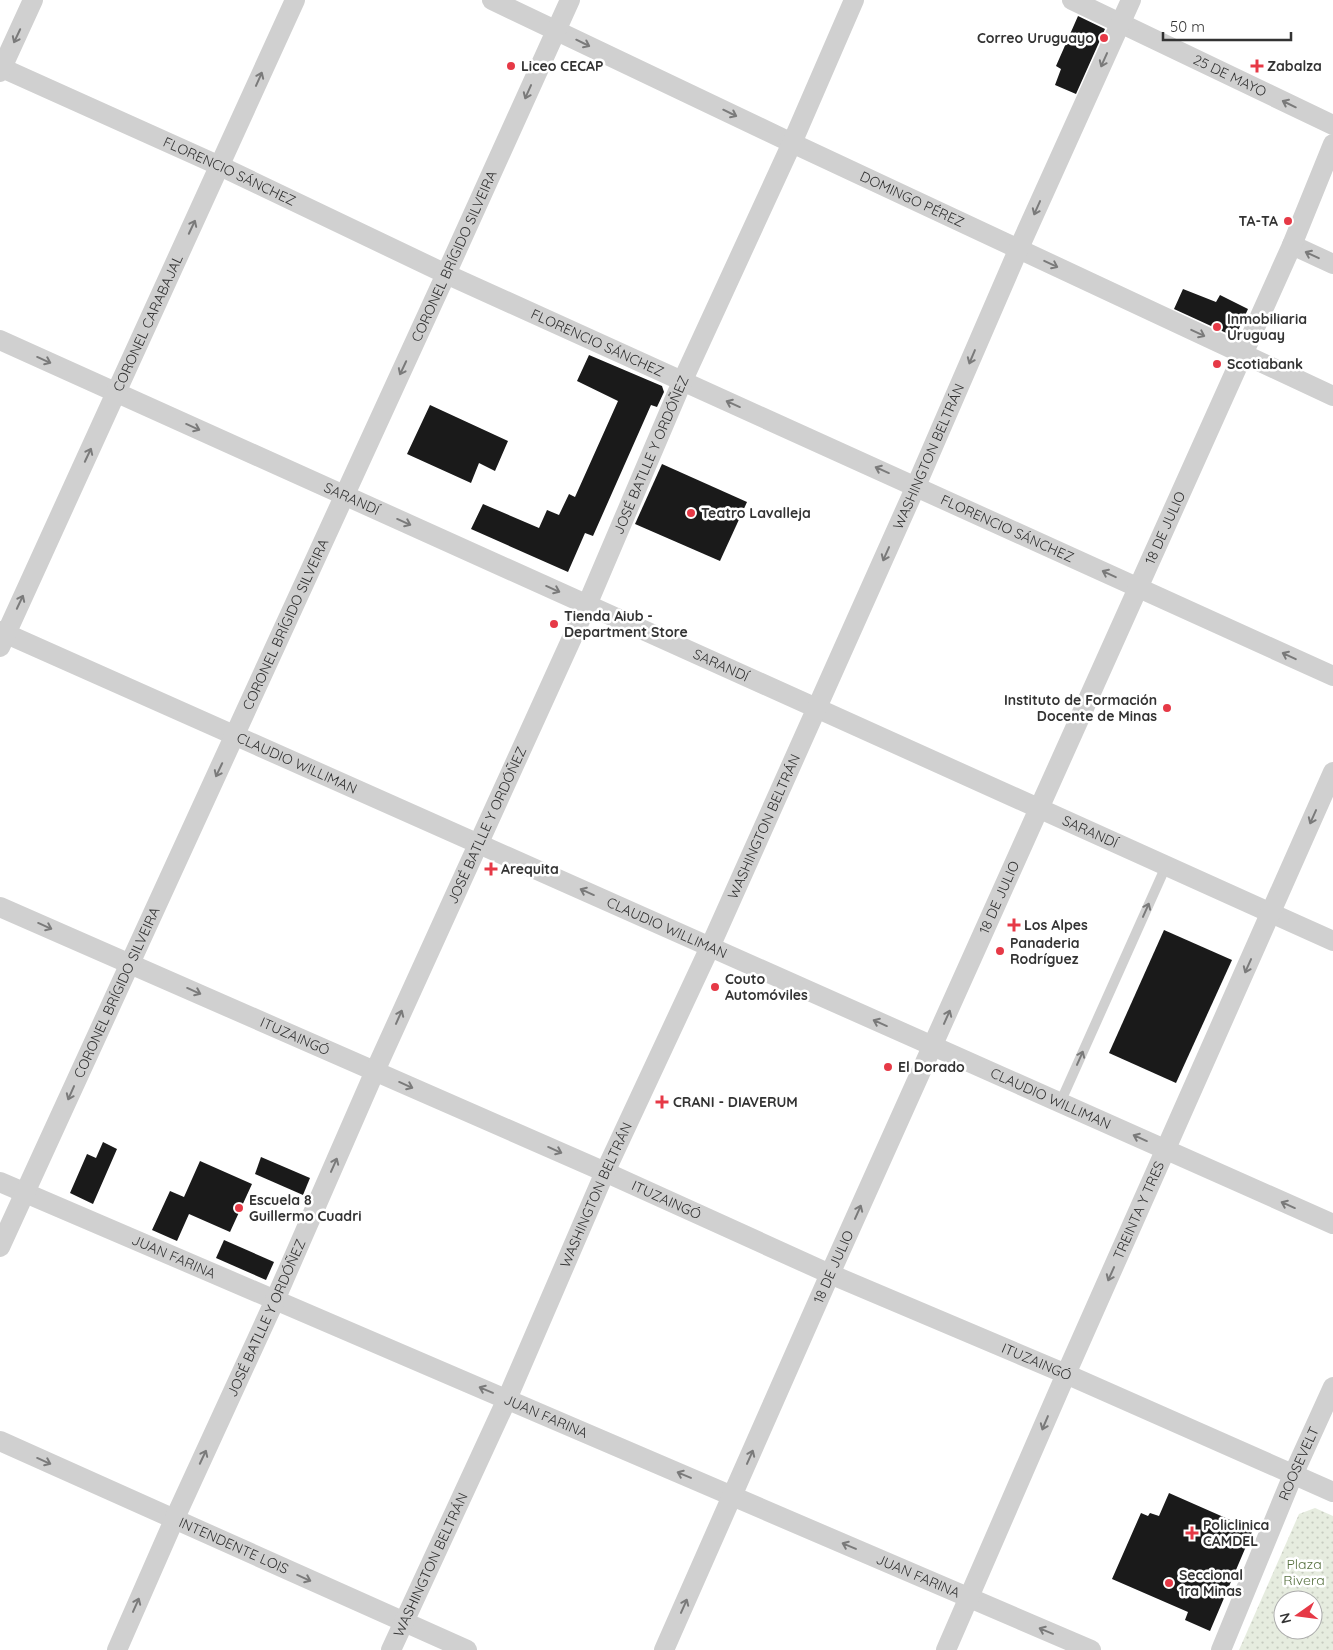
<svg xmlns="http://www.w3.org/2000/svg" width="1333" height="1650" viewBox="0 0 1333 1650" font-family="Quicksand,sans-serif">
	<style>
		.park { fill: url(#park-dots); fill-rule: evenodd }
		.building { fill: #1a1a1a }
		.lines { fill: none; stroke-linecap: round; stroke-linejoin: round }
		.lane { stroke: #d0d0d0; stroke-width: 10 }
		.street { stroke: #d0d0d0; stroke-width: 20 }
		.oneway { stroke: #7a7a7a }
		.poi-dot { fill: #e63946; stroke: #fff; stroke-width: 2 }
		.labels { text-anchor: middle; stroke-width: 5; stroke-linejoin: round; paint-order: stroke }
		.poi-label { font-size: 14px; font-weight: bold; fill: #333; stroke: #fff; text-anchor: start }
		.street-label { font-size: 14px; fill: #333; stroke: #fff }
		.park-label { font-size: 14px; fill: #56703f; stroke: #fff }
	</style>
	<defs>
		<pattern id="park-dots" width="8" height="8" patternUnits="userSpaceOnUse" patternTransform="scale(1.25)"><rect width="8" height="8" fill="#e6ecdf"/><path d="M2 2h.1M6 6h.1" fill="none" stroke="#c6cbc0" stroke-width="1.8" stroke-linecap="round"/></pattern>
	</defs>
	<rect width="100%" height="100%" fill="#fff"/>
	<path class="park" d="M1315,1508l18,8v134h-94l60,-136zM1283,1600h30v30h-30z"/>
	<g class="building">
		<path d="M1078,16l27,13 -29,65 -21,-9 6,-16 -5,-3z"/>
		<path d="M1183,289l33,13 4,-7 28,14 -13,28 -61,-28z"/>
		<path d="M589,355l73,31 2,6 -7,15 -6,-2 -58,131 -8,-3 -17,39 -97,-43 12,-25 56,24 8,-18 12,5 10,-21 6,3 43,-96 -41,-20z"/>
		<path d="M430,405l78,36 -13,30 -16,-8 -8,20 -64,-29z"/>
		<path d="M662,464l85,38 -27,59 -85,-37z"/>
		<path d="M1164,930l68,30 -56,123 -67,-30z"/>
		<path d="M103,1142l14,7 -24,55 -23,-11 17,-39 9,4z"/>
		<path d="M261,1157l49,21 -7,17 -48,-21z"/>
		<path d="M200,1161l52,23 -22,48 -41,-18 -12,27 -25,-11 18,-39 14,6z"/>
		<path d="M224,1240l50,22 -8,18 -50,-22z"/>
		<path d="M1169,1493l84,37 -43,101 -25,-11 3,-8 -76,-33 29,-66 7,3 2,-3 9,3z"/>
	</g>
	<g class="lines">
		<path class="lane" d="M1060,1103l106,-237"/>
		<g class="street">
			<path id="s1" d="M492,0l300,143 541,253"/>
			<path id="s2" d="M1072,0l261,125"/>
			<path id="s3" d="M0,67l220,99 226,108 887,402"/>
			<path d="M0,72l33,-72"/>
			<path d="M1292,245l41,19"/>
			<path id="s4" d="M0,340l1333,601"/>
			<path id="s5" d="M0,631l1333,593"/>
			<path id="s6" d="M0,647l295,-647"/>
			<path id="s7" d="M0,907l605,265 225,102 236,100 267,118"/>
			<path id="s8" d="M0,1182l1091,468"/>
			<path id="s9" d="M0,1247l446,-973 124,-274"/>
			<path id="s10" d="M0,1441l467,209"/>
			<path id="s11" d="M117,1650l57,-130 101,-220 100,-229 212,-466 95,-223 110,-239 62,-143"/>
			<path id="s12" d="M391,1650l116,-251 98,-227 105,-225 206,-461 103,-238 112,-248"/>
			<path id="s13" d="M664,1650l166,-376 462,-1029 41,-101"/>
			<path id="s14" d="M946,1650l120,-276 267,-602"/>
			<path id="s15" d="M1221,1650l72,-175 40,-88"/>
		</g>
	</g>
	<defs><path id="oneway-shaft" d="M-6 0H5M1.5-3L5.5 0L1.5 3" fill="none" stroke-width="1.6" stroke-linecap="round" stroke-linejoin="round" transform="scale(1.25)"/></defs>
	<g class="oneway">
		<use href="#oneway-shaft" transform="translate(17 36) rotate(115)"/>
		<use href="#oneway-shaft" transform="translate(583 43) rotate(26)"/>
		<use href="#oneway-shaft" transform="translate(1104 60) rotate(114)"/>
		<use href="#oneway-shaft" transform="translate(259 79) rotate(-66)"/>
		<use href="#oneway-shaft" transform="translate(528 92) rotate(114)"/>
		<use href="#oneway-shaft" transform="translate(1289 104) rotate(-154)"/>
		<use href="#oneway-shaft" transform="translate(730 113) rotate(26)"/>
		<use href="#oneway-shaft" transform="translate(1037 208) rotate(114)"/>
		<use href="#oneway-shaft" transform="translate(192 227) rotate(-65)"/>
		<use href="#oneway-shaft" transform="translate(1312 255) rotate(-155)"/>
		<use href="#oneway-shaft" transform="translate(1051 264) rotate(25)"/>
		<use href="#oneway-shaft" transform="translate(1198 333) rotate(25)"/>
		<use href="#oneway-shaft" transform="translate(972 357) rotate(113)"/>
		<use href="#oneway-shaft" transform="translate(44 360) rotate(24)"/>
		<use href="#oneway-shaft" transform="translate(403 368) rotate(115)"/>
		<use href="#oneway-shaft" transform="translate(733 404) rotate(-156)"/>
		<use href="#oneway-shaft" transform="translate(193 427) rotate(24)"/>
		<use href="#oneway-shaft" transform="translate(88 455) rotate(-65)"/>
		<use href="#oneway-shaft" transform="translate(882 470) rotate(-156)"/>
		<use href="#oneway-shaft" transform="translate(404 522) rotate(24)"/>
		<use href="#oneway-shaft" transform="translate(886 554) rotate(114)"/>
		<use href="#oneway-shaft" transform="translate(1109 574) rotate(-155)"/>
		<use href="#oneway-shaft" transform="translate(553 589) rotate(24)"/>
		<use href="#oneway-shaft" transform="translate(20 602) rotate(-65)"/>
		<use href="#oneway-shaft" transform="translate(1289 656) rotate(-155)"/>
		<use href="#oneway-shaft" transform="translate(219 770) rotate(115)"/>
		<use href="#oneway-shaft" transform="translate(1313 817) rotate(114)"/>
		<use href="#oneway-shaft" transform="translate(587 892) rotate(-156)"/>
		<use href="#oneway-shaft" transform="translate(1146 910) rotate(-66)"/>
		<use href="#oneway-shaft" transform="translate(45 926) rotate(24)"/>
		<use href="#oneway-shaft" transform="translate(1248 966) rotate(114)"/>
		<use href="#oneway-shaft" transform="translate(194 991) rotate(24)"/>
		<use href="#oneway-shaft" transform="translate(399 1017) rotate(-66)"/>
		<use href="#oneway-shaft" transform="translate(947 1017) rotate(-66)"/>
		<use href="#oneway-shaft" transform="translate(880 1023) rotate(-156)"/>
		<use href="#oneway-shaft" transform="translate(1080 1058) rotate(-66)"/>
		<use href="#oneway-shaft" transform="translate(406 1085) rotate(24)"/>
		<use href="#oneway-shaft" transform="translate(71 1093) rotate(114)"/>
		<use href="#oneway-shaft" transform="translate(1140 1138) rotate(-156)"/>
		<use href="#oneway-shaft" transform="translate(555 1150) rotate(24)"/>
		<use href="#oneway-shaft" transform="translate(334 1165) rotate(-66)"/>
		<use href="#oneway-shaft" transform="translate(1288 1205) rotate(-156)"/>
		<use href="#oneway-shaft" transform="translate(858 1212) rotate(-66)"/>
		<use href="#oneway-shaft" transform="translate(1111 1274) rotate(114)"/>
		<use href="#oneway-shaft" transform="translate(486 1390) rotate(-157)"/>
		<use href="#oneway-shaft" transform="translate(1045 1423) rotate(113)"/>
		<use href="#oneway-shaft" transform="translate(203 1457) rotate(-65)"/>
		<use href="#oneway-shaft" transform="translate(750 1457) rotate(-66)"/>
		<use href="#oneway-shaft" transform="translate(44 1461) rotate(24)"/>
		<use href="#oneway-shaft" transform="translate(684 1475) rotate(-157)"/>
		<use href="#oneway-shaft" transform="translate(849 1546) rotate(-157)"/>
		<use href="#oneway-shaft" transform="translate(304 1578) rotate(24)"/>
		<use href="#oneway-shaft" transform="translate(136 1605) rotate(-66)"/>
		<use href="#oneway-shaft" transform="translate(684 1606) rotate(-66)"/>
		<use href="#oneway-shaft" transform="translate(1046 1631) rotate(-157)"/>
	</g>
	<g class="poi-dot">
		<circle cx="1104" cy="38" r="5"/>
		<circle cx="511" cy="66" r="5"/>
		<path d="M1254.5 58.5h5v5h5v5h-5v5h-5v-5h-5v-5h5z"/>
		<circle cx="1288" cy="221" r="5"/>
		<circle cx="1217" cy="327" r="5"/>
		<circle cx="1217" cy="364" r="5"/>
		<circle cx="691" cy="513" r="5"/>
		<circle cx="554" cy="624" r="5"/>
		<circle cx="1167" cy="708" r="5"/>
		<path d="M488.5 861.5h5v5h5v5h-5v5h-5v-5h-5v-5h5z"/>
		<path d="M1011.5 917.5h5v5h5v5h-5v5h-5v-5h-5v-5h5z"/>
		<circle cx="1000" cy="951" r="5"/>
		<circle cx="715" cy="987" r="5"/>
		<circle cx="888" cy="1067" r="5"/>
		<path d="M659.5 1094.5h5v5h5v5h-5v5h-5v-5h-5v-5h5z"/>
		<circle cx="239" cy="1208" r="5"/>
		<path d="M1189.5 1525.5h5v5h5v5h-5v5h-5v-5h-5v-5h5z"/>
		<circle cx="1169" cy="1583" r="5"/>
	</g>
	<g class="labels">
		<g class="poi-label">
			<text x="1094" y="43" text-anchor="end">Correo Uruguayo</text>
			<text x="521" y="71">Liceo CECAP</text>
			<text x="1267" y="71">Zabalza</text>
			<text x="1278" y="226" text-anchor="end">TA-TA</text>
			<text x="1227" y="324">Inmobiliaria<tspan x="1227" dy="16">Uruguay</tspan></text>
			<text x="1227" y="369">Scotiabank</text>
			<text x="701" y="518">Teatro Lavalleja</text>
			<text x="564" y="621">Tienda Aiub -<tspan x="564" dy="16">Department Store</tspan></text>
			<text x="1157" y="705" text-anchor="end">Instituto de Formación<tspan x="1157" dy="16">Docente de Minas</tspan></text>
			<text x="501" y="874">Arequita</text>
			<text x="1024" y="930">Los Alpes</text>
			<text x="1010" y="948">Panaderia<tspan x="1010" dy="16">Rodríguez</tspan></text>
			<text x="725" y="984">Couto<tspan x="725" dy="16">Automóviles</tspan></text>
			<text x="898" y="1072">El Dorado</text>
			<text x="673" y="1107">CRANI - DIAVERUM</text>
			<text x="249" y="1205">Escuela 8<tspan x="249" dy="16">Guillermo Cuadri</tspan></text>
			<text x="1203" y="1530">Policlinica<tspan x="1203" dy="16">CAMDEL</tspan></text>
			<text x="1179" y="1580">Seccional<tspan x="1179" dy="16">1ra Minas</tspan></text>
		</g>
		<g class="street-label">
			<text dy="5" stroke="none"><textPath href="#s2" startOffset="175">25 DE MAYO</textPath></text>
			<text dy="5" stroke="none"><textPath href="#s3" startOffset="252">FLORENCIO SÁNCHEZ</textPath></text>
			<text dy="5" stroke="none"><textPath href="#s1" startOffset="465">DOMINGO PÉREZ</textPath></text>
			<text dy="5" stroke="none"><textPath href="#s9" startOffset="1090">CORONEL BRÍGIDO SILVEIRA</textPath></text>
			<text dy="5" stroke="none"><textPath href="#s6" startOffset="356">CORONEL CARABAJAL</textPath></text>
			<text dy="5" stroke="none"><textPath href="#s3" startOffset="658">FLORENCIO SÁNCHEZ</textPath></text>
			<text dy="5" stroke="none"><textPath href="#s11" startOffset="1309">JOSÉ BATLLE Y ORDÓÑEZ</textPath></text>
			<text dy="5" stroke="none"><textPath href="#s12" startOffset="1309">WASHINGTON BELTRÁN</textPath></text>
			<text dy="5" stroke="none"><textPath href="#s4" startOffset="386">SARANDÍ</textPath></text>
			<text dy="5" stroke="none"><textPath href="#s3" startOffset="1108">FLORENCIO SÁNCHEZ</textPath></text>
			<text dy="5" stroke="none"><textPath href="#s13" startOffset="1229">18 DE JULIO</textPath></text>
			<text dy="5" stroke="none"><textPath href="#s9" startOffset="685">CORONEL BRÍGIDO SILVEIRA</textPath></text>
			<text dy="5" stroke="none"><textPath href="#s4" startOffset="791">SARANDÍ</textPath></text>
			<text dy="5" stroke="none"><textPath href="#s5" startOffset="325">CLAUDIO WILLIMAN</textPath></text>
			<text dy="5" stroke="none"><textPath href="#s11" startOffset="904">JOSÉ BATLLE Y ORDÓÑEZ</textPath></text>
			<text dy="5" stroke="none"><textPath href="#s12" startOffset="904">WASHINGTON BELTRÁN</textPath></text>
			<text dy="5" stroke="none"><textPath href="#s4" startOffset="1196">SARANDÍ</textPath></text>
			<text dy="5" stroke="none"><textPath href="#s13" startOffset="824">18 DE JULIO</textPath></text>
			<text dy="5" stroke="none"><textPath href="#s5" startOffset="730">CLAUDIO WILLIMAN</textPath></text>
			<text dy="5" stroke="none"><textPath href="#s9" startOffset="280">CORONEL BRÍGIDO SILVEIRA</textPath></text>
			<text dy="5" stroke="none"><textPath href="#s7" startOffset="322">ITUZAINGÓ</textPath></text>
			<text dy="5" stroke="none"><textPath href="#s5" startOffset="1150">CLAUDIO WILLIMAN</textPath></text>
			<text dy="5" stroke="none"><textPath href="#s12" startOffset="499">WASHINGTON BELTRÁN</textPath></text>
			<text dy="5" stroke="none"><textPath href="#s7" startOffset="728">ITUZAINGÓ</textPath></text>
			<text dy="5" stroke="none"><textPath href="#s14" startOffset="480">TREINTA Y TRES</textPath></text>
			<text dy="5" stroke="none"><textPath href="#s8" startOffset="189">JUAN FARINA</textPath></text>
			<text dy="5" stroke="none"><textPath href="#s13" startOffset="419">18 DE JULIO</textPath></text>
			<text dy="5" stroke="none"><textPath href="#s11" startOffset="364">JOSÉ BATLLE Y ORDÓÑEZ</textPath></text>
			<text dy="5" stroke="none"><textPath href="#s7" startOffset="1132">ITUZAINGÓ</textPath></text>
			<text dy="5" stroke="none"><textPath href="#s8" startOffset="594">JUAN FARINA</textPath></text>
			<text dy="5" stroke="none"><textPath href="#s15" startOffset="202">ROOSEVELT</textPath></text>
			<text dy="5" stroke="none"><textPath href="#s10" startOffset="256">INTENDENTE LOIS</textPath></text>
			<text dy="5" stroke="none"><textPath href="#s12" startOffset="94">WASHINGTON BELTRÁN</textPath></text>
			<text dy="5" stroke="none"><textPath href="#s8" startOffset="999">JUAN FARINA</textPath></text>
		</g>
		<g class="park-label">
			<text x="1304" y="1569">Plaza<tspan x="1304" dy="16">Rivera</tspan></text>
		</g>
	</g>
	<g transform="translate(1298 1615) rotate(256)"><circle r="24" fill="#ffffff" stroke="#adadad"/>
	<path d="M0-4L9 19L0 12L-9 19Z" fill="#e63946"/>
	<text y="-8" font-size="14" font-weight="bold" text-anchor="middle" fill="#333333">N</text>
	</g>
	<path d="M1163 32v8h128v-8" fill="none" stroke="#333333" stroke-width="2.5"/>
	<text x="1170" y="32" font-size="15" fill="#333333" stroke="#ffffff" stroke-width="4" paint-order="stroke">50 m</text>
</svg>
